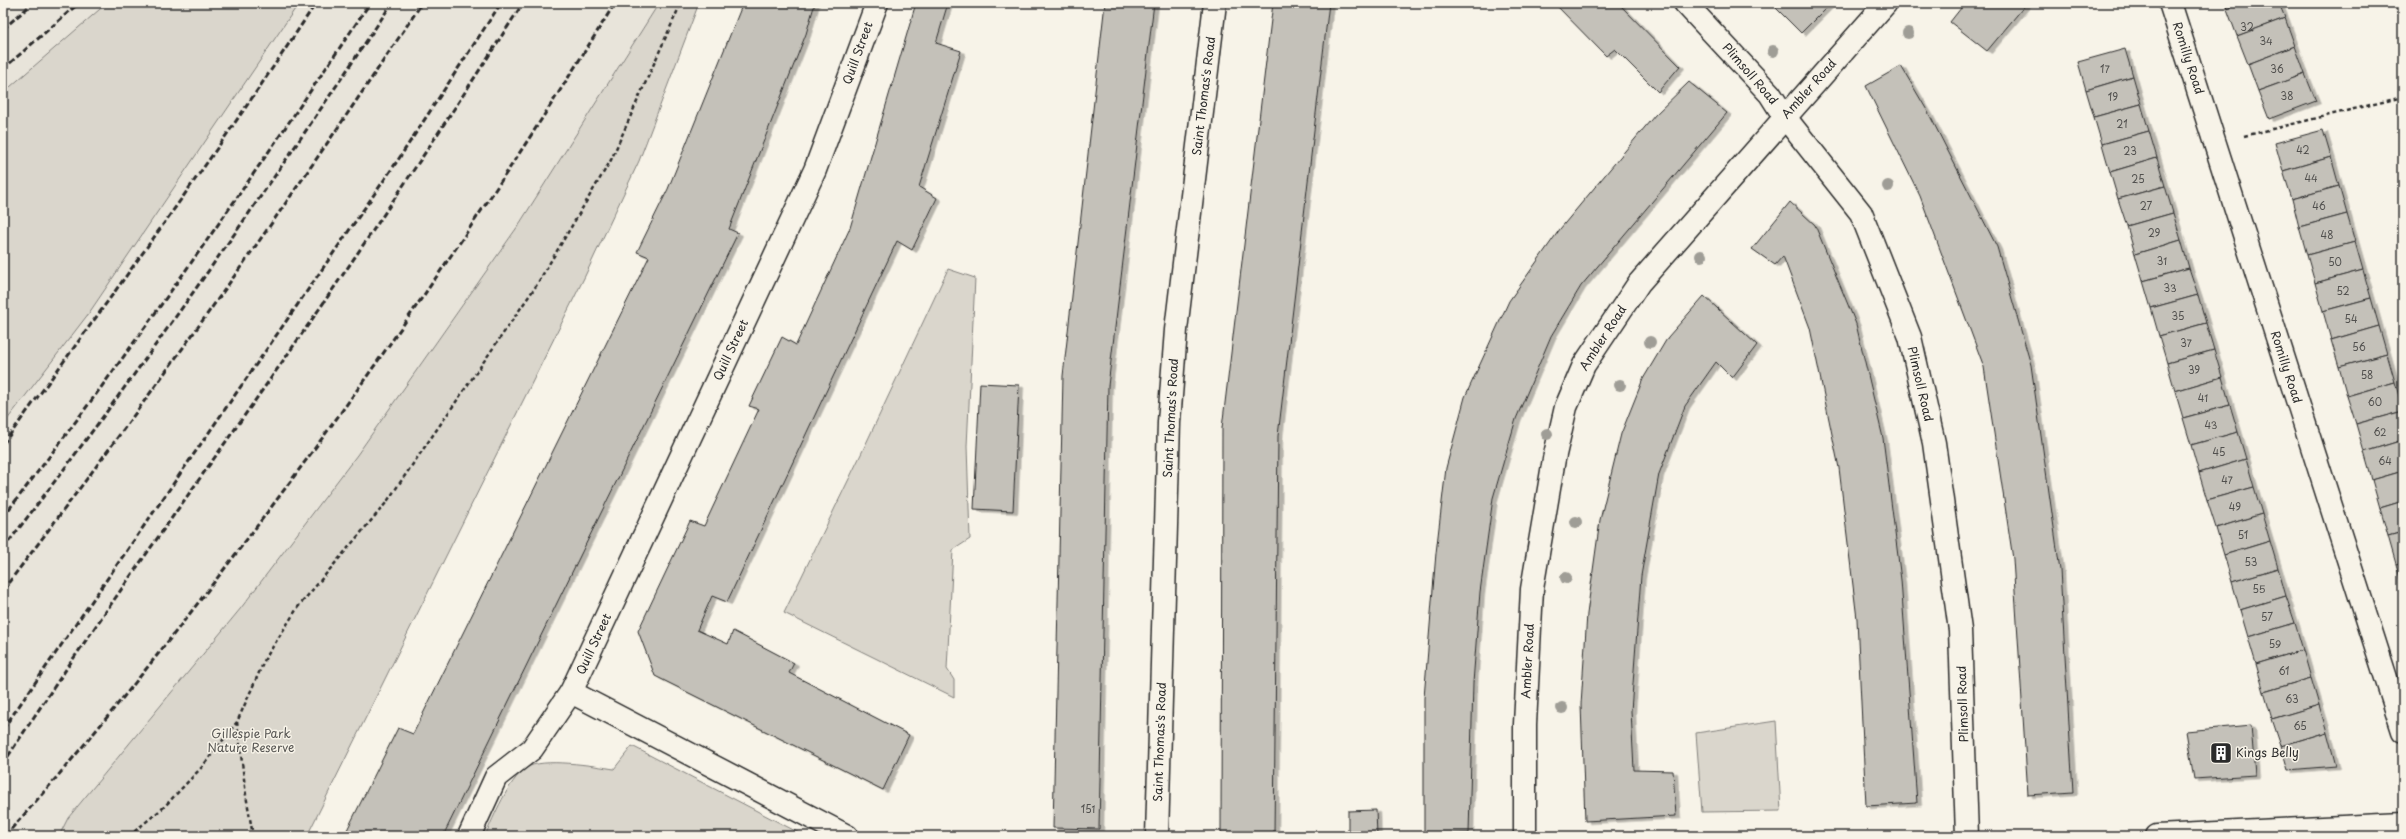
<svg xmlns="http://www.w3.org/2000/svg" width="2406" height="839" viewBox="0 0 2406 839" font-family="'Playpen Sans',sans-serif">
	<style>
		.built { fill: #e8e4da }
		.green { fill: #dad6cc; stroke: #82807c }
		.building { fill: #c4c1b9; stroke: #2b2b2b; filter: url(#shadow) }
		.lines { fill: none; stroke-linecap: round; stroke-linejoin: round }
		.minor-casing { stroke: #2b2b2b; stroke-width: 25 }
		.path { stroke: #2b2b2b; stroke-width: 2.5; stroke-dasharray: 4 3; stroke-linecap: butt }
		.minor { stroke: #f7f3e8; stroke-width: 22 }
		.rail { stroke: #2b2b2b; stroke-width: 3; stroke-dasharray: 6 3; stroke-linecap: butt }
		.tree { fill: #9f9d96 }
		.labels { text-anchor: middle; stroke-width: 3; stroke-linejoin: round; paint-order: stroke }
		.number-label { font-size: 10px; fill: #51504e }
		.street-label { font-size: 12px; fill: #2b2b2b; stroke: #f7f3e8 }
		.park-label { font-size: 12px; fill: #575653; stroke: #f7f3e8 }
		.poi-label { font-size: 12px; fill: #2b2b2b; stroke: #f7f3e8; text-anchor: start }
	</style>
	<defs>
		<filter id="shadow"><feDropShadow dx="4.5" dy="2.5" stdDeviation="0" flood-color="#0004"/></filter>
	</defs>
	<rect width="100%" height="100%" fill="#f7f3e8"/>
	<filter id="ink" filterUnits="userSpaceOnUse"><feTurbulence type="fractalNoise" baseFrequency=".025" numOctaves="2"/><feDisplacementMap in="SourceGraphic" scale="8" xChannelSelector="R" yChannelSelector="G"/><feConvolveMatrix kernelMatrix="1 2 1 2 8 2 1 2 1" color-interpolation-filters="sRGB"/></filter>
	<g filter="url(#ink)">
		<g class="built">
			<path d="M3,3h656l-141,223 -161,229 -116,153 -173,210 -9,18h-56z"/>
			<path d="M2393,3h10v26z"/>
		</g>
		<g class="green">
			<path d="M107,3h192l-210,310 -86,112v-332z"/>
			<path d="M659,3h40l-60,158 -54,115 -278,560h-248l9,-18 173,-210 116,-153 161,-229z"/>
			<path d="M948,269l27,9 -8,168 3,93 -17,11 -6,119 7,11v17l-170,-84 79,-163z"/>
			<path d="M1776,721l5,90 -79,1 -6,-79z"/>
			<path d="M632,746l173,90h-320c9,-20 23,-55 41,-68 16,-11 69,-2 88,1z"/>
		</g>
		<g class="building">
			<path d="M743,3h72l-9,31 -77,195 9,4 -295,603h-99l54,-108 15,6 236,-477 -12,-5 31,-63z"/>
			<path d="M916,3h32l-12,40 25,8 -42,136 18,11 -25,52 -15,-9 -170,361 -15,-6 -15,34 31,14 5,-13 61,32 -5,10 120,62 -26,55 -228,-114 -17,-45 52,-110 14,5 55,-117 -10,-3 33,-69 14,8 54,-117z"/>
			<path d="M1105,3h49l-46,383 -9,443 -46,-1 10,-452z"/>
			<path d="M1273,3h56l-51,433 -4,400h-53l1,-408z"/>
			<path d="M1554,3h64l62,63 -22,26 -43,-43 -9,7z"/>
			<path d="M1771,3h60l-30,30z"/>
			<path d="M1965,3h62l-40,48 -37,-29z"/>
			<path d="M2225,3h17l-15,6z"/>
			<path d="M2242,3h37l6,15 -48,18 -10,-27z"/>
			<path d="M2285,18l10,28 -47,18 -11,-28z"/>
			<path d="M2295,46l10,28 -47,17 -10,-27z"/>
			<path d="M2125,49l8,27 -47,14 -8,-28z"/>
			<path d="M1901,66l27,46 69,135 34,118 29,205 13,222 -45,3 -15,-236 -29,-192 -64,-171 -54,-110z"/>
			<path d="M2305,74l11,27 -47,18 -11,-28z"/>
			<path d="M2133,76l8,28 -47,13 -8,-27z"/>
			<path d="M1689,82l38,31 -146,173 -30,50 -35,83 -23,79 -13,94 -7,91 -4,150 -45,1v-136l12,-145 10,-85 19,-71 44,-96 51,-72 95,-114z"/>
			<path d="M2141,104l8,27 -47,13 -8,-27z"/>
			<path d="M2323,130l8,27 -48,14 -8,-28z"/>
			<path d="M2149,131l8,27 -47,14 -8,-28z"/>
			<path d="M2331,157l8,29 -47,13 -9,-28z"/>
			<path d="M2157,158l8,28 -47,13 -8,-27z"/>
			<path d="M2165,186l8,27 -46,13 -9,-27z"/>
			<path d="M2339,186l8,28 -48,13 -7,-28z"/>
			<path d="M1790,202l25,23 41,99 27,114 18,142 16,223 -51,3 -9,-187 -18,-151 -29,-140 -27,-72 -8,9 -23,-16z"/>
			<path d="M2173,213l8,27 -46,14 -8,-28z"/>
			<path d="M2347,214l8,28 -48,13 -8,-28z"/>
			<path d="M2181,240l8,28 -46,13 -8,-27z"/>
			<path d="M2355,242l8,28 -48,13 -8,-28z"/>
			<path d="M2189,268l9,27 -47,13 -8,-27z"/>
			<path d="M2363,270l8,28 -48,13 -8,-28z"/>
			<path d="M2198,295l8,28 -47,13 -8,-28z"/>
			<path d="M1704,296l53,49 -25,33 -16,-16 -31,44 -26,68 -18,102 -10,135 3,59 39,1 3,45 -91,5 -4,-117 6,-90 13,-94 21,-86 22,-55 25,-42z"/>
			<path d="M2371,298l8,28 -48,14 -8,-29z"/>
			<path d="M2206,323l8,27 -47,13 -8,-27z"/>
			<path d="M2379,326l8,28 -48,13 -8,-27z"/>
			<path d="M2214,350l8,27 -47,14 -8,-28z"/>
			<path d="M2387,354l8,28 -48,14 -8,-29z"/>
			<path d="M2222,377l8,28 -47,13 -8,-27z"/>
			<path d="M2395,382l8,29 -47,13 -9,-28z"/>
			<path d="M980,383l39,2 -6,126 -39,-2z"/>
			<path d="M2230,405l8,27 -47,13 -8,-27z"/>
			<path d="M2403,411v29l-39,12 -8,-28z"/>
			<path d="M2238,432l8,27 -47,14 -8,-28z"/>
			<path d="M2403,440v31l-31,9 -8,-28z"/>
			<path d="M2246,459l8,28 -47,13 -8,-27z"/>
			<path d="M2403,471v30l-23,7 -8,-28z"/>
			<path d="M2254,487l8,27 -46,14 -9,-28z"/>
			<path d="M2403,501v31l-15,4 -8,-28z"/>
			<path d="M2262,514l8,27 -46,14 -8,-27z"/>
			<path d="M2403,532v30l-7,2 -8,-28z"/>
			<path d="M2270,541l8,27 -46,14 -8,-27z"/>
			<path d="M2403,562v27l-7,-25z"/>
			<path d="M2278,568l8,28 -46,14 -8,-28z"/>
			<path d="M2286,596l9,27 -47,14 -8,-27z"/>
			<path d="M2295,623l8,27 -47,14 -8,-27z"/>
			<path d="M2303,650l8,28 -47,14 -8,-28z"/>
			<path d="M2311,678l8,27 -47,14 -8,-27z"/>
			<path d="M2319,705l8,27 -46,14 -9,-27z"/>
			<path d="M2251,725l4,50 -61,4 -8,-48z"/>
			<path d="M2327,732l9,34 -48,4 -7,-24z"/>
			<path d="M1376,810l1,26h-29v-25z"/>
		</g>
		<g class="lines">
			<g class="minor-casing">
				<g id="minor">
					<path d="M1685,3l85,91 14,22 77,97 49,124 24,106 26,187 7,206"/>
					<path d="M2170,3l233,728"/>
					<path d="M571,692l276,144"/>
					<path d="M469,836l27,-59 36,-28 39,-57 244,-522 62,-167"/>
					<path d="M1157,836l12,-414 7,-92 39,-327"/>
					<path d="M1525,836v-112l7,-135 22,-130 12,-52 18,-42 55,-82 247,-280"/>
					<path d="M2157,836l246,-12"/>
				</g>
			</g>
			<g class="path">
				<path d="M2244,136l159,-39"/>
				<path d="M237,722l9,73 7,41"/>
				<path d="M129,836l35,-29 38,-40 35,-45 28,-63 33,-52 88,-104 150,-217 75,-126 70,-157"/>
			</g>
			<use href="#minor" class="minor"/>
			<g class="rail">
				<path d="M3,29l30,-26"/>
				<path d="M3,69l76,-66"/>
				<path d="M3,444c107,-145 214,-291 313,-441"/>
				<path d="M3,517c129,-166 249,-339 367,-514"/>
				<path d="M3,549c137,-177 265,-360 389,-546"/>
				<path d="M3,590c146,-191 286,-387 419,-587"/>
				<path d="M3,729l395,-569 103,-157"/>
				<path d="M3,764c94,-145 197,-284 296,-426 77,-110 151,-222 224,-335"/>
				<path d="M5,836c82,-91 159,-188 233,-285 135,-177 260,-359 377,-548"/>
			</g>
		</g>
		<g class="tree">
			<circle cx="1908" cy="33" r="6"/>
			<circle cx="1773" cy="51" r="6"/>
			<circle cx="1888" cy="186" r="6"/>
			<circle cx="1701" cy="256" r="6"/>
			<circle cx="1650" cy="342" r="6"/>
			<circle cx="1620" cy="385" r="6"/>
			<circle cx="1547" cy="434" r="6"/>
			<circle cx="1576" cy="522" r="6"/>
			<circle cx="1566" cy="578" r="6"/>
			<circle cx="1562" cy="708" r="6"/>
		</g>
	</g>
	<defs>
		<g id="building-square" transform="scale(1.15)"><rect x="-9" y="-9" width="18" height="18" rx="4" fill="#2b2b2b" stroke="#f7f3e8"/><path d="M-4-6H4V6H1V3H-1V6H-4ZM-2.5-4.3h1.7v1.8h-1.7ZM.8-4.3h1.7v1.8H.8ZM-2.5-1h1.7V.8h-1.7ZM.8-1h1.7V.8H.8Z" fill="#fff"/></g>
	</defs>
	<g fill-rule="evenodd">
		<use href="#building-square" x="2221" y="753"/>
	</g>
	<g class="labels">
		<g class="number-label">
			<text x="2247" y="31">32</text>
			<text x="2266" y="45">34</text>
			<text x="2105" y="73">17</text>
			<text x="2277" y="73">36</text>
			<text x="2287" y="100">38</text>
			<text x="2113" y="101">19</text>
			<text x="2122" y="128">21</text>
			<text x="2303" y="154">42</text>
			<text x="2130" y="155">23</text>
			<text x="2311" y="182">44</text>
			<text x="2138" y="183">25</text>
			<text x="2146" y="210">27</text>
			<text x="2319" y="210">46</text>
			<text x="2154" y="237">29</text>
			<text x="2327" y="239">48</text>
			<text x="2162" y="265">31</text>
			<text x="2335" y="266">50</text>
			<text x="2170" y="292">33</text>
			<text x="2343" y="295">52</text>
			<text x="2178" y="320">35</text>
			<text x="2351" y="323">54</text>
			<text x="2186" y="347">37</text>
			<text x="2359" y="351">56</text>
			<text x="2194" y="374">39</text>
			<text x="2367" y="379">58</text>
			<text x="2203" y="402">41</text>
			<text x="2375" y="406">60</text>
			<text x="2211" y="429">43</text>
			<text x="2380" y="436">62</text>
			<text x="2219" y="456">45</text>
			<text x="2385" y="465">64</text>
			<text x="2227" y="484">47</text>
			<text x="2235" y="511">49</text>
			<text x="2243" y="539">51</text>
			<text x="2251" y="566">53</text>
			<text x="2259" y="593">55</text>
			<text x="2267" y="621">57</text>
			<text x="2275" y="648">59</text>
			<text x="2284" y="675">61</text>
			<text x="2292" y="703">63</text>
			<text x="2300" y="730">65</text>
			<text x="1088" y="813">151</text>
		</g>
		<g class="street-label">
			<text transform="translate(858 53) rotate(-70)" y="4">Quill Street</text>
			<text transform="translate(2188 58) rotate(72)" y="4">Romilly Road</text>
			<text transform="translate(1750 74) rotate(49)" y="4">Plimsoll Road</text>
			<text transform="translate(1809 89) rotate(-48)" y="4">Ambler Road</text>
			<text transform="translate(1204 96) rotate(-83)" y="4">Saint Thomas's Road</text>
			<text transform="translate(1603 338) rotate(-57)" y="4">Ambler Road</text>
			<text transform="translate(731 350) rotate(-65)" y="4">Quill Street</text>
			<text transform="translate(2286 367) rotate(72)" y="4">Romilly Road</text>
			<text transform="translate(1920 384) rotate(77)" y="4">Plimsoll Road</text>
			<text transform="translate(1171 418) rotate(-87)" y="4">Saint Thomas's Road</text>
			<text transform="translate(594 644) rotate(-65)" y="4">Quill Street</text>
			<text transform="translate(1528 661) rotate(-87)" y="4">Ambler Road</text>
			<text transform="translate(1963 704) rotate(-92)" y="4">Plimsoll Road</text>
			<text transform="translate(1160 742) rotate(-88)" y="4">Saint Thomas's Road</text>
		</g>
		<g class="park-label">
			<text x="251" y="738">Gillespie Park<tspan x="251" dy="14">Nature Reserve</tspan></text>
		</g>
		<g class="poi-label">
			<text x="2236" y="757">Kings Belly</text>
		</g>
	</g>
	<rect width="2406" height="839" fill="none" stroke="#f7f3e8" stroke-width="16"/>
	<rect x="8" y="8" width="2390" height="823" fill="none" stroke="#2b2b2b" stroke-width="1.5" filter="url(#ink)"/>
</svg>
